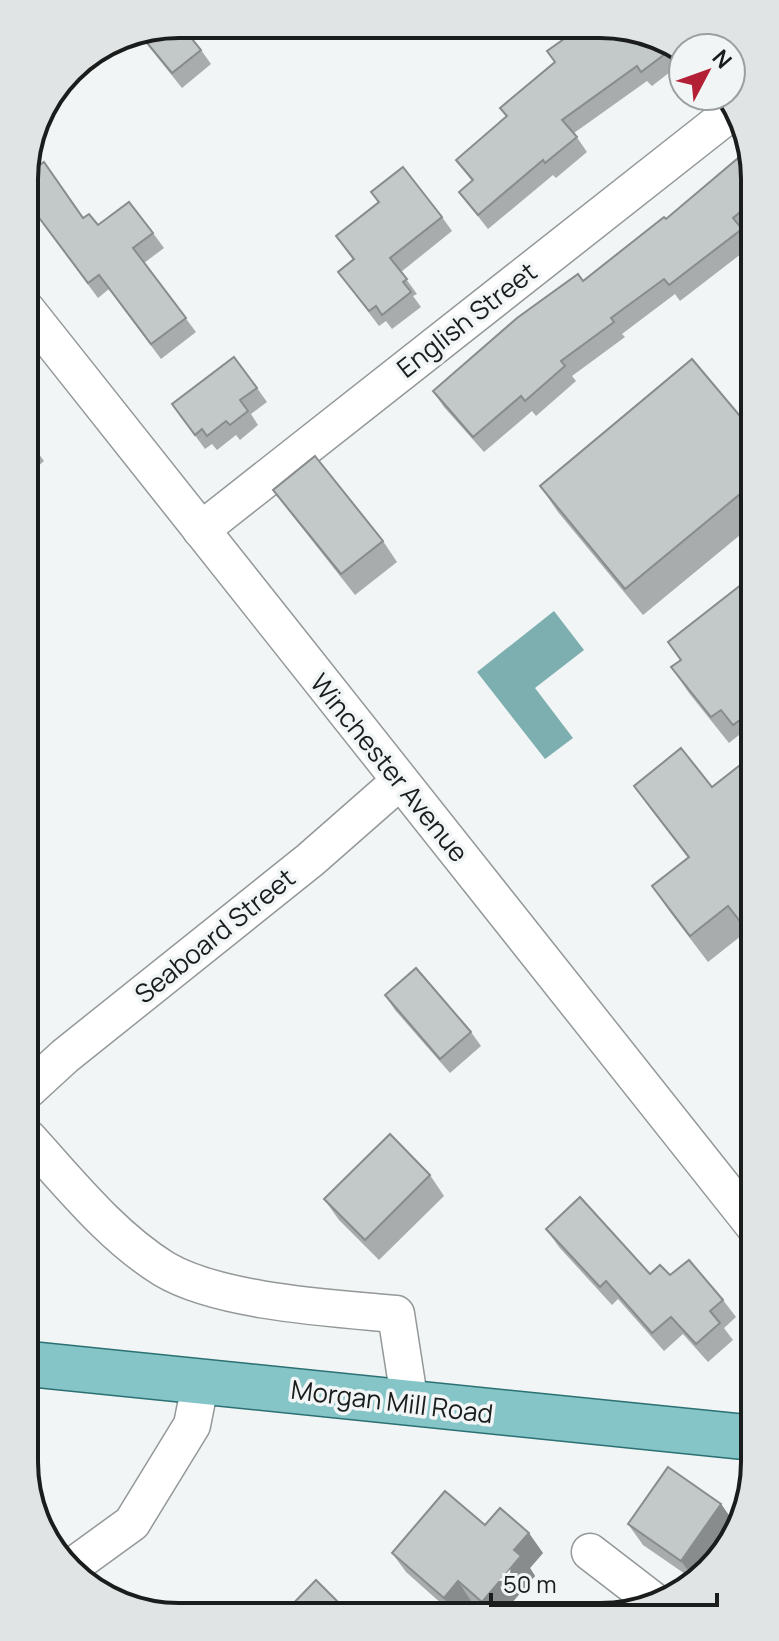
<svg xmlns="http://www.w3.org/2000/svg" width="779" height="1641" viewBox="0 0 779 1641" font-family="Manrope,sans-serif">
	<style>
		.water { fill: #7dafb1 }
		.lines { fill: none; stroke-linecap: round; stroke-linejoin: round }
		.minor-casing { stroke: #949898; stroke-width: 39 }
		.major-casing { stroke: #2b7073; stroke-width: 47 }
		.minor { stroke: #fff; stroke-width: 36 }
		.major { stroke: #85c4c7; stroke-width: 44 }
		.wall { fill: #a8acac }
		.shaded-wall { fill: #888c8c }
		.building { fill: #c3c8c8; stroke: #888c8c; stroke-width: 2 }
		.labels { text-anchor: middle; stroke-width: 7; stroke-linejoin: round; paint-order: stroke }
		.street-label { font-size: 26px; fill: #1b1d1d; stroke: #f1f5f5 }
		.rim { fill: none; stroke: #1b1d1d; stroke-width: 4 }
	</style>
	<rect width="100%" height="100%" fill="#f1f5f5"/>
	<path class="water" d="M554,611l30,39 -49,38 38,50 -28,21 -68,-87z"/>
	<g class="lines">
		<g class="minor-casing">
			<g id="minor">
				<path d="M26,309l728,917"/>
				<path d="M201,530l532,-419"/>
				<path d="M28,1090l37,-34 245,-196 90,-79"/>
				<path d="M28,1138c42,46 83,98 136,131 56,33 167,39 232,45l14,90"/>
				<path d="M590,1552l65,50"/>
				<path d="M70,1568l62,-45 60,-98 9,-45"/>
			</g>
		</g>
		<g class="major-casing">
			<path id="major" d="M29,1364l726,74"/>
		</g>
		<use href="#minor" class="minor"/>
		<use href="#major" class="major"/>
	</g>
	<g class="wall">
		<path d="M179,24l22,26 10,14 -29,24 -40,-50z"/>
		<path d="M239,24l17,1 -9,8z"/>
		<path d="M631,27l52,26v9l-31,24 -5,-5 -73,52 13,19 -31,26 -3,-3 -65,54 -29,-37 13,-11 -16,-21 50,-44 -6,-8z"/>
		<path d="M750,148v81l-5,4 5,7v7l-70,54 -5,-7 -53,40 3,3 -53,39 4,5 -40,35 -4,-5 -48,41 -40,-45 -11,-16 233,-172z"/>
		<path d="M371,192l71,25 10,14 -51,41 16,22 -4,2 8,11 -29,22 -6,-8 -7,5 -41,-54 15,-12 -17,-24 42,-33z"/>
		<path d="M25,199l58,19 15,7 55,8 11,15 -20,15 52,69 -35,27 -52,-70 -11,9z"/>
		<path d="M257,388l10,14 -16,12 7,11 -18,15 -4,-5 -19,15 -5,-6 -7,5 -33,-45z"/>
		<path d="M751,429v97l-108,89 -85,-103 -18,-26z"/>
		<path d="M26,436l18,25 -18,16z"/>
		<path d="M273,490l110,51 14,21 -42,33 -67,-85z"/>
		<path d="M751,577l1,173 -1,1 -12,-16 -10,8 -40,-50 -18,-26 9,-7 -12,-18z"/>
		<path d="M752,772l1,169 -7,-9 -38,30 -38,-50 -18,-26 36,-28 -36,-47 -18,-25 78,1z"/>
		<path d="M385,995l86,37 10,14 -31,27 -55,-63z"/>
		<path d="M430,1175l14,21 -65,64 -40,-40 -15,-21z"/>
		<path d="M546,1229l104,45 20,1 53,25 13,17 -12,11 9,12 -25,22 -25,-28 -19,17 -46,-52 -6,6 -53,-58z"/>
		<path d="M721,1504l14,20 -1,3 -29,42 -14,9 -48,-33 -15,-21z"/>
		<path d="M485,1525l58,28 -13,15 5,8 -31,36h-19l-14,-11 -9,12h-10l-46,-41 -14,-19z"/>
	</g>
	<g class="shaded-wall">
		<path d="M721,1504l14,20 -1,3 -29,42 -12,8 -12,-16z"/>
		<path d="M529,1533l14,20 -13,15 5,8 -31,36h-14l-8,-10 32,-52z"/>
		<path d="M458,1581l13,20 -9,12h-8l-10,-15z"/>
	</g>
	<g class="building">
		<path d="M179,24h1l21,26 -29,23 -29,-35z"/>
		<path d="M581,27h50l42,21 -32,24 -4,-6 -75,54 15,17 -32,26 -2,-3 -65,55 -19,-23 14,-12 -17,-20 51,-44 -7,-8 55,-46 -8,-11z"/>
		<path d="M750,148v56l-17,14 9,11 -73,56 -5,-6 -53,39 3,4 -53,39 4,5 -40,35 -4,-5 -48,41 -40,-46 84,-73 61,-44 5,7 81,-64 2,2z"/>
		<path d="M44,162l39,56 6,-4 9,11 31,-23 24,31 -20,15 53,70 -35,26 -52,-69 -11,8 -63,-84v-24z"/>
		<path d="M403,167l39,50 -52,41 17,21 -4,3 8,10 -29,23 -6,-9 -7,5 -31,-39 16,-13 -18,-23 43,-34 -8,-10z"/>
		<path d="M750,315v10l-5,-6z"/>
		<path d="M234,357l23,31 -17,12 8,11 -18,14 -4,-4 -19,15 -5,-7 -7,6 -23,-31z"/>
		<path d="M692,359l59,70v56l-126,104 -85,-103z"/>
		<path d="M315,456l68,85 -42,33 -68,-84z"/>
		<path d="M751,577l1,134 -19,14 -12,-15 -10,7 -40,-50 10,-7 -13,-18z"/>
		<path d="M681,748l31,39 32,-25 8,10 1,166 -25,-32 -38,30 -38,-50 37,-29 -55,-71z"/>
		<path d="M416,968l55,64 -31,27 -55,-64z"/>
		<path d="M390,1134l40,41 -65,65 -41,-41z"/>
		<path d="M580,1197l70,77 10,-9 10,10 19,-15 34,40 -13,11 10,12 -24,21 -25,-27 -19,16 -46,-52 -6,6 -54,-58z"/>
		<path d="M668,1467l53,37 -40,57 -53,-37z"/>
		<path d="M445,1491l40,34 15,-17 29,25 -15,17 7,6 -39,46 -24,-21 -14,17 -52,-45z"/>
		<path d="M316,1580l30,30 -3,3h-59z"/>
	</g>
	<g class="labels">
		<g class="street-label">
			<text transform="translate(467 320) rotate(-38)" y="9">English Street</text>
			<text transform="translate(389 768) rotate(51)" y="9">Winchester Avenue</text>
			<text transform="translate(215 936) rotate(-39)" y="9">Seaboard Street</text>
			<text transform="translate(392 1402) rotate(7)" y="9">Morgan Mill Road</text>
		</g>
	</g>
	<path d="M0 0H779V1641H0ZM179 38H600A141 141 0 0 1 741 179V1462A141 141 0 0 1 600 1603H179A141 141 0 0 1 38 1462V179A141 141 0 0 1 179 38Z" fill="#e0e4e4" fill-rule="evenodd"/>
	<path class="rim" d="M179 38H600A141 141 0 0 1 741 179V1462A141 141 0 0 1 600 1603H179A141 141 0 0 1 38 1462V179A141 141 0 0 1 179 38Z"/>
	<g transform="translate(707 72) rotate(49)"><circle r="38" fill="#f1f5f5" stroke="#9b9f9f" stroke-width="2"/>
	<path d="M0-6L14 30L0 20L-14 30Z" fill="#b32036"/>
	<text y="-12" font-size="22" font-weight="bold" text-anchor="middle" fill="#1b1d1d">N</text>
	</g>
	<path d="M491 1593v12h226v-12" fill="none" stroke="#1b1d1d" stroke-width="4"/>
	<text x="503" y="1593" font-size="24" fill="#1b1d1d" stroke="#f1f5f5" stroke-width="6" paint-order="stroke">50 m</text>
</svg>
